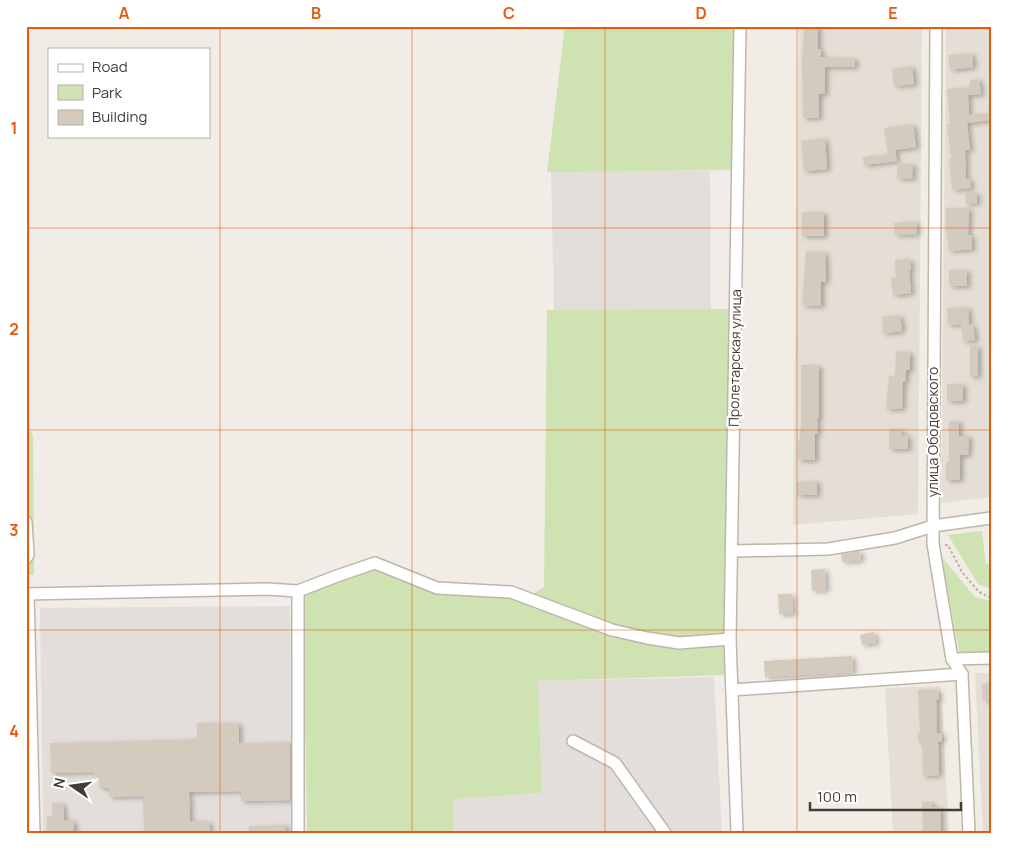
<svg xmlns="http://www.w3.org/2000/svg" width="1017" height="859" viewBox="0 0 1017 859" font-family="Manrope,sans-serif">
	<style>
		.residential { fill: #e4ded4 }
		.industrial { fill: #e3deda }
		.green { fill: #cfe2b1 }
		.building { fill: #d4cabe; filter: url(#shadow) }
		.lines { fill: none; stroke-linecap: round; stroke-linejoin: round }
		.minor-casing { stroke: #beb6ac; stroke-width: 14 }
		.path { stroke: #bcae9b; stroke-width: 2; stroke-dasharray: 2.5 2.5; stroke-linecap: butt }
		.minor { stroke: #fff; stroke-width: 11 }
		.grid { fill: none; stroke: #e8590c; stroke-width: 1; stroke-opacity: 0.55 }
		.labels { text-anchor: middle; stroke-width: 4.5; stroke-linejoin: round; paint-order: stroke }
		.street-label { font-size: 14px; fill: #433c35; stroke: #fff }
		.neatline { fill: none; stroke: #e8590c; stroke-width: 2 }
		.grid-label { font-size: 16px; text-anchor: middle; font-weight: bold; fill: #e8590c }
	</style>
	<defs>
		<filter id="shadow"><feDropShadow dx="3.5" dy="2" stdDeviation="2.5" flood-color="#0004"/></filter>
	</defs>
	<rect width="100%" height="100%" fill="#f1ece5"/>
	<g class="residential">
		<path d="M799,26h123l-4,488 -125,11z"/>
		<path d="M946,26h45v471l-50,6z"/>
		<path d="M975,673h16v160h-8z"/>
		<path d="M941,686l8,147h-56l-8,-145z"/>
	</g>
	<g class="industrial">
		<path d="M551,171h159l1,138 -157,1z"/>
		<path d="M290,606l3,227h-250l-3,-225z"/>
		<path d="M714,677l8,156h-269l-1,-34 90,-6 -4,-112z"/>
	</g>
	<g class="green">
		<path d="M565,26h170l-2,144 -186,2z"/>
		<path d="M733,309l-7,326 -48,3 -63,-10 -85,-32 14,-9 3,-277z"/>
		<path d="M26,431l5,1 2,4 1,139h-8z"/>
		<path d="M982,531l4,33h5v25l-13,-5 -30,-49z"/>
		<path d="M940,555l35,42 16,4v52l-31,2z"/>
		<path d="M377,569l66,23 66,4 184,51 33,-1 1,29 -189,6 4,112 -89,6v34h-146l-4,-240z"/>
	</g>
	<g class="building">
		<path d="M804,26h14v23h3v8l34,1v9h-30v27h-6v24h-16l-1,-58z"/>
		<path d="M972,53l1,14 -23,3 -2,-15z"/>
		<path d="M912,66l2,18 -20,2 -2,-17z"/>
		<path d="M979,79l2,15 -13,1 1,20 22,-2v7l-24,3 3,27h-5l1,29h4l1,9 -19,2 -3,-32h2l-4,-34h3l-3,-35 23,-2v-7z"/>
		<path d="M913,124l3,23 -21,3 2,11 -33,4 -1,-8 25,-3 -4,-26z"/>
		<path d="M825,138l2,31 -23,2 -3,-30z"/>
		<path d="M897,164h16l-1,15 -15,-1z"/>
		<path d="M965,193h12v10l-11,1z"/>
		<path d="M946,208h23l-1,27h3l1,14 -23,2 -3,-25z"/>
		<rect x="802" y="212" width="22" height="24"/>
		<path d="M916,221l1,13 -22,1 -1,-12z"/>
		<path d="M806,251l19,1 1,30h-5v24l-19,-1z"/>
		<path d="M910,259l1,11h-2l2,23 -18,2 -2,-17h5l-1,-18z"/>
		<rect x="949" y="270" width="18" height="16"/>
		<path d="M968,307l1,18 4,-1 2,16 -12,1 -2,-17 -13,1 -1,-17z"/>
		<path d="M900,315l2,16 -19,2 -1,-16z"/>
		<rect x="970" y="346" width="8" height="30"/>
		<path d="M896,351l14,1v18h-4l-1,12h-2l-1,27h-16l3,-33h6z"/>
		<path d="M801,365h18v53h-2l1,16h-3v26h-17v-19h2v-11l1,-1z"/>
		<rect x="947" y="384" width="16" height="17"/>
		<path d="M949,421h10v15h10l-1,19h-8v25h-14v-18h3z"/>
		<path d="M889,429h13v6l6,1v13h-19z"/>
		<path d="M817,481v14h-20v-13z"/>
		<path d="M860,551l1,9 -19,2 -1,-8z"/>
		<path d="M825,569l1,21 -14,1 -1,-21z"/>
		<path d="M778,594h14l1,20h-14z"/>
		<path d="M874,632l2,11 -14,2 -2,-10z"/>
		<path d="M852,656l1,16 -88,5 -1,-16z"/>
		<path d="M991,683v17h-8l-1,-16z"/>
		<path d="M918,690h20l1,10h-3l1,33h5v8l-4,1 1,33 -16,1 -1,-34h-4v-9h2z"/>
		<path d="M197,723h42v20l51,-1v58l-49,1v-10l-52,1 1,29h19l1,12h-14v-3l-52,2 -1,-36 -34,1v-9h-10v-13h-5v-3l-43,1 -1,-30 147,-4z"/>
		<path d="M922,802h10v5h8l1,26h-18z"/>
		<path d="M52,803h11l1,17h10v13h-27v-17h5z"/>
		<path d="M286,825v8h-37v-7z"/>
	</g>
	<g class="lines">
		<g class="minor-casing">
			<g id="minor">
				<path d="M936,26l-3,518 19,115 10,15 7,159"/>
				<path d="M26,522l2,33 -2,3"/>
				<path d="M733,551l95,-2 67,-11 38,-12 58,-8"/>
				<path d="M298,591v242"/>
				<path d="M26,594l241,-5 31,2 39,-15 38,-13 62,25 74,4 101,38 35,8 32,5 51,-4"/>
				<path d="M28,594l6,239"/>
				<path d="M952,659l39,-1"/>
				<path d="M732,690l230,-16"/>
				<path d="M573,741l42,22 50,70"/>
				<path d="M737,833l-7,-194 10,-613"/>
			</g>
		</g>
		<path class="path" d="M945,545h3l14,27 17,20 12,6"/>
		<use href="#minor" class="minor"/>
	</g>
	<path class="grid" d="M220,26v807M412,26v807M605,26v807M797,26v807M26,228h965M26,430h965M26,630h965"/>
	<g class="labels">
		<g class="street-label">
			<text transform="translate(735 358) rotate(-89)" y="5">Пролетарская улица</text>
			<text transform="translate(933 432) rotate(-90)" y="5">улица Ободовского</text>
		</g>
	</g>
	<rect width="1017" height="859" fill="none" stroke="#ffffff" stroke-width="55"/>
	<rect x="48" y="48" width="162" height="90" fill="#ffffff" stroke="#b4b1ae"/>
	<rect x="58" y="64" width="25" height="8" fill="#ffffff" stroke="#b4b1ae"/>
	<text x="92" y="72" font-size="15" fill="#433c35">Road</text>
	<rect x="58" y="85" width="25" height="15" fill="#cfe2b1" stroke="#b4b1ae"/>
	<text x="92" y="98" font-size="15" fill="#433c35">Park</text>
	<rect x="58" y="110" width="25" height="15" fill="#d4cabe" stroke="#b4b1ae"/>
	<text x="92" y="122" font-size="15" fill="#433c35">Building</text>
	<g transform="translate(72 786) rotate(283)" stroke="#ffffff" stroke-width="4" paint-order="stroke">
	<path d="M0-4L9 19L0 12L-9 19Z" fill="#433c35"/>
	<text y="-8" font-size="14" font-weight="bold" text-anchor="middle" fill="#433c35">N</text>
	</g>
	<path d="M810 802v8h151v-8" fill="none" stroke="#433c35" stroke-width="2.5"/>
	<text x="817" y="802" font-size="15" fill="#433c35" stroke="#ffffff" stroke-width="4" paint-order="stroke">100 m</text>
	<rect x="28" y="28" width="962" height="804" class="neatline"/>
	<g class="grid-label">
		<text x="124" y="19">A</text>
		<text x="316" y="19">B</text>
		<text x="509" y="19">C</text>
		<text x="701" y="19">D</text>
		<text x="893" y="19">E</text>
		<text x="14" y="134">1</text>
		<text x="14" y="335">2</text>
		<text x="14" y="536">3</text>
		<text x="14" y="737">4</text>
	</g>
</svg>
